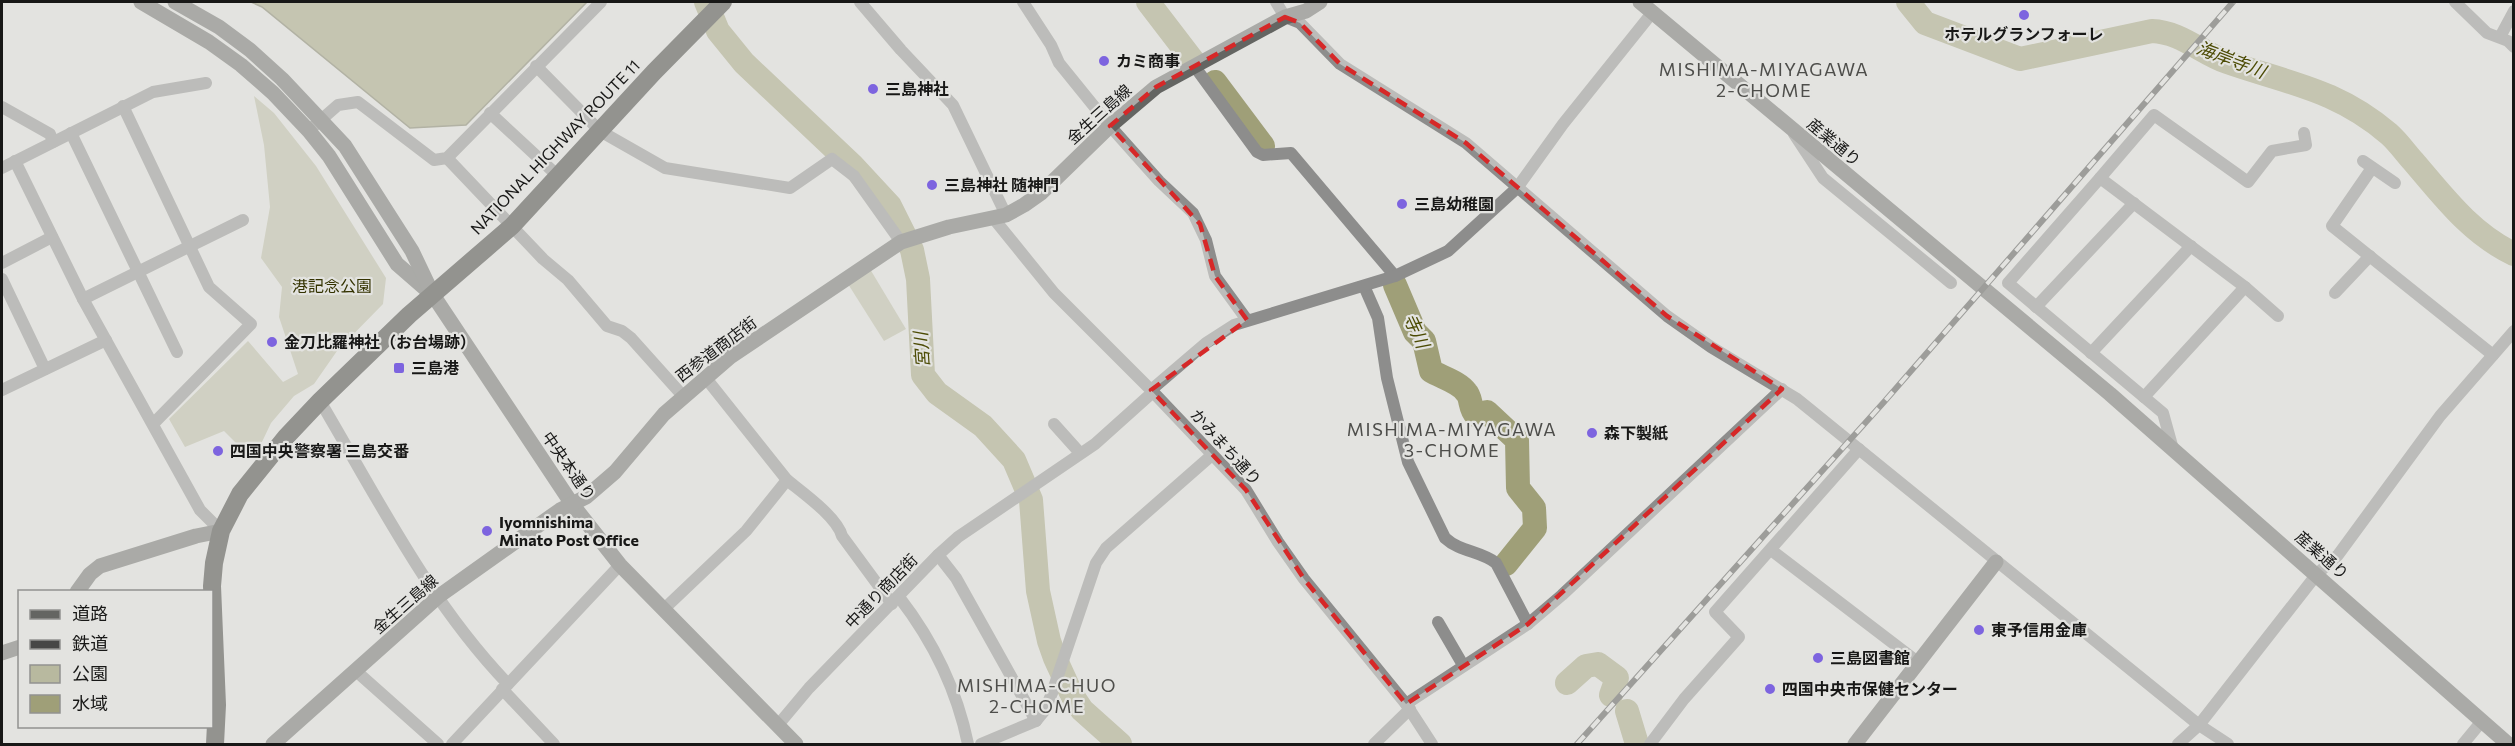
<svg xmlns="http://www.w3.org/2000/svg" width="2515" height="746" viewBox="0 0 2515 746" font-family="Commissioner,'Noto Sans JP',sans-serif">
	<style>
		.green { fill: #b8b99f }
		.water { fill: #9f9f78; stroke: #76765b; stroke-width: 1.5 }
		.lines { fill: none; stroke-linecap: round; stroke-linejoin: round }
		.river { stroke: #9f9f78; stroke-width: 24 }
		.street { stroke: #8d8d8c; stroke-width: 12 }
		.secondary { stroke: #646562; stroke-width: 15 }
		.highway { stroke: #31312e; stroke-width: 18 }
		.rail-casing { stroke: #474746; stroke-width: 6 }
		.rail { stroke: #e3e3e0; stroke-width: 4; stroke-dasharray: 11; stroke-linecap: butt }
		.marked { fill: none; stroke: #d62828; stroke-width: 4.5; stroke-dasharray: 12 8; stroke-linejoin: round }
		.poi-dot { fill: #7d64df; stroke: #e3e3e0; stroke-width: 2 }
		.labels { text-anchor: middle; stroke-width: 4.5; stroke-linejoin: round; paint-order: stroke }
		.poi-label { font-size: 16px; font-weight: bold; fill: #181817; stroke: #e3e3e0; text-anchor: start }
		.street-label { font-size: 16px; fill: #181817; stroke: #e3e3e0 }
		.park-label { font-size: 16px; fill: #343300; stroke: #e3e3e0 }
		.water-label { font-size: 18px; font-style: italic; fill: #4c4b04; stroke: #e3e3e0 }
		.neighbourhood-label { font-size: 18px; letter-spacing: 1.5px; fill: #4e4e4b; stroke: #e3e3e0 }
	</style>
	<rect width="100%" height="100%" fill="#e3e3e0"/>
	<g class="green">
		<path d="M254,96l20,17 42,53 70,112 -3,26 -46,47 -23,33 -20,12 -23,27 -10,21 -11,13 -26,-26 -39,16 -16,-28 79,-78 35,41 15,-8 -19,-57 3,-30 -21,-29 9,-51 -6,-62z"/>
		<path d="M870,269l36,60 -22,12 -36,-57z"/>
	</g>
	<path class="water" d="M251,2h336l-121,123 -56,3 -148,-121z"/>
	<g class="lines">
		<g class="river">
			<path d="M706,2l12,29 26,32 108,102 38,41 22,44 6,29 5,96 14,18 46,33 31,34 17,40 7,91 11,50 6,17 17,37 10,15 38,34"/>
			<path d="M1148,2l46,60"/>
			<path d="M1908,2l17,21 95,36 132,-28c29,1 49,22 75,31 63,22 109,27 162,72 9,8 16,18 24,27 30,35 58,73 101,93"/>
			<path d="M1215,82l48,64"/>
			<path d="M1395,285l20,47 9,9 7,30c10,6 28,11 35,21 6,6 3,16 10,23l11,-3 30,28 1,48 16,20 1,20 -29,36"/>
			<path d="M1567,683l19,-17 12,-2 19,14 -6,17"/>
			<path d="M1627,711l10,33"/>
		</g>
		<g class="street">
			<path d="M860,2l41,48 52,55 53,110"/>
			<path d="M1023,2l28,43 8,18 51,63 49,55 34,32 13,27 9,36 32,44"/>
			<path d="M1276,2l9,15 15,6 40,41 126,79 201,173 44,31 86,52 402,326 29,19"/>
			<path d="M2455,2l32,31 21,8 6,6"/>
			<path d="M2500,37l14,-26"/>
			<path d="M536,66l64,65 65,37 125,20 42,-29 22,17 47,66"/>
			<path d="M1195,67l62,85 6,3 28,-2 104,123"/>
			<path d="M123,106l86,181 42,37 -98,100"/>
			<path d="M2,107l48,27 3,8"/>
			<path d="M490,113l68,63"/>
			<path d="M314,126l24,-21 20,-3 76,58 13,-2 154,-156"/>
			<path d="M71,133l106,219"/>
			<path d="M1794,134l29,44 128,105"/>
			<path d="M447,158l96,101 25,21 39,46 15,5 9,7 52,58"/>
			<path d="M15,161l68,138 117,211 21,21"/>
			<path d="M2363,161l32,22"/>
			<path d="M2,168l151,-76 53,-9"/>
			<path d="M2372,168l-40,58 161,129"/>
			<path d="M2100,178l-92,105 155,130 10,36"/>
			<path d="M994,219l60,74 99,99 93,98 32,52 26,37 102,125 26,40"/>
			<path d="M2,263l50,-26"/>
			<path d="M2,279l43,90"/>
			<path d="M1364,286l14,32 9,60 21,84 37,76c15,14 36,13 51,25l32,61"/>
			<path d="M2335,293l35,-37"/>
			<path d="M83,299l160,-79"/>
			<path d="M2036,307l98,-104"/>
			<path d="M2278,316l-33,-29 -145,-109 54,-63 94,67 24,-31 34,-6 -2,-12"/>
			<path d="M2091,353l100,-107"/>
			<path d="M705,377l82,103"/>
			<path d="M2,390l104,-50"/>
			<path d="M1151,390l55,-47 28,-18 161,-49 53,-25 69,-63 46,-64 89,-111"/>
			<path d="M2144,397l101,-110"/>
			<path d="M320,401c57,96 109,201 188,283"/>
			<path d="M1054,424l26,29"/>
			<path d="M1771,550l148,113"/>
			<path d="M938,555l18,23 80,143"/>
			<path d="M899,597c34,44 58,93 69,147"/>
			<path d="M665,608l81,-77 41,-51c16,13 50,37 55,56l50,68"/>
			<path d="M1438,622l25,43"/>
			<path d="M356,671l82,73"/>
			<path d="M502,689l52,55"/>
			<path d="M1406,704l122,-80 34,-29 220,-206"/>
			<path d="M778,725l31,-37 129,-133 20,-18 137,-93 58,-52"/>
			<path d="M452,744l168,-179"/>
			<path d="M981,744l55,-23 9,-11 7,-17 44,-130 10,-15 106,-93"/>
			<path d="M1374,744l36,-35"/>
			<path d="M1650,744l34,-45 55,-62 -24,-25 144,-163"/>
			<path d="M2178,744l21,-19 118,-151 21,-19 102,-139 74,-85"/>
			<path d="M2463,744l19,-23"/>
		</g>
		<g class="secondary">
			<path d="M141,2l68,40 32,23 32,28 36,38 20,25 68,108 31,27"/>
			<path d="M175,2l44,25 31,23 32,29 63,67 67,105 21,44 139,209 48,61 176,179"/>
			<path d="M1640,2l470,392 398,350"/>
			<path d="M77,592l13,-18 10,-8 96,-30 25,-5"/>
			<path d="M2,653l18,-6"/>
			<path d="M273,744l166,-148 121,-86 26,-13 29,-25 49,-58 66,-57 171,-115 48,-15 57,-12 18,-10 17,-12 69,-67 46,-39 129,-70 21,-6 14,-9"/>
			<path d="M1855,744l141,-182"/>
		</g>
		<path class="highway" d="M215,744l2,-39 -5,-119 2,-23 7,-32 19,-37 46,-57 34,-36 89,-86 103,-89 142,-154 69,-70"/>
		<g class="rail-casing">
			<path id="rail" d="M1577,744l307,-342 349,-400"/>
		</g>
		<use href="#rail" class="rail"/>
	</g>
	<path d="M0 0H2515V746H0ZM1285,17l15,6 40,41 126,79 201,173 115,73 -254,235 -122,80 -102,-125 -58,-89 -95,-100 96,-70 -32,-44 -15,-52 -90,-98 46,-39z" fill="#e3e3e0" fill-opacity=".55" fill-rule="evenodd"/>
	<path class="marked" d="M1285,17l15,6 40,41 126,79 201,173 115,73 -254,235 -122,80 -102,-125 -58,-89 -95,-100 96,-70 -32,-44 -15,-52 -90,-98 46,-39z"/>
	<g class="poi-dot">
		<circle cx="2024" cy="15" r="6"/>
		<circle cx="1104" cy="61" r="6"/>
		<circle cx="873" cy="89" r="6"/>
		<circle cx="932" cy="185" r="6"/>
		<circle cx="1402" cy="204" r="6"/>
		<circle cx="272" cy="342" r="6"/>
		<rect x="393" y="362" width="12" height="12" rx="3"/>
		<circle cx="1592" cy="433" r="6"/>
		<circle cx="218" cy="451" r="6"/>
		<circle cx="487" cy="531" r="6"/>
		<circle cx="1979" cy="630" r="6"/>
		<circle cx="1818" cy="658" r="6"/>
		<circle cx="1770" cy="689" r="6"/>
	</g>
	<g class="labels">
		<g class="poi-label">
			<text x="2024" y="40" text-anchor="middle">ホテルグランフォーレ</text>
			<text x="1116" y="67">カミ商事</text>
			<text x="885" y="95">三島神社</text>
			<text x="944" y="191">三島神社 随神門</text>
			<text x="1414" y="210">三島幼稚園</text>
			<text x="284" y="348">金刀比羅神社（お台場跡）</text>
			<text x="411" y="374">三島港</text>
			<text x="1604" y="439">森下製紙</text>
			<text x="230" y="457">四国中央警察署 三島交番</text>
			<text x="499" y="528">Iyomnishima<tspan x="499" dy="18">Minato Post Office</tspan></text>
			<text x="1991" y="636">東予信用金庫</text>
			<text x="1830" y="664">三島図書館</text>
			<text x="1782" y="695">四国中央市保健センター</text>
		</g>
		<g class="street-label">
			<text transform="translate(1099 114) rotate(-42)" y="6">金生三島線</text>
			<text transform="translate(1834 142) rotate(40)" y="6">産業通り</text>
			<text transform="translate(555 147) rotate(-46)" y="6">NATIONAL HIGHWAY ROUTE 11</text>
			<text transform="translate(716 349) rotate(-37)" y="6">西参道商店街</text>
			<text transform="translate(1226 447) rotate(48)" y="6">かみまち通り</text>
			<text transform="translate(569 466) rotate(55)" y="6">中央本通り</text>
			<text transform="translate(2322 555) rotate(41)" y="6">産業通り</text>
			<text transform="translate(881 591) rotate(-46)" y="6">中通り商店街</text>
			<text transform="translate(405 604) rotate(-41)" y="6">金生三島線</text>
		</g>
		<g class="park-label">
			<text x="332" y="292">港記念公園</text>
		</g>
		<g class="water-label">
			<text transform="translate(2231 60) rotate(21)" y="6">海岸寺川</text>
			<text transform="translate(1416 331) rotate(65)" y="6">寺川</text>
			<text transform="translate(922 350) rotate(-94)" y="6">宮川</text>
		</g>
		<g class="neighbourhood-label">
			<text x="1764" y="76">MISHIMA-MIYAGAWA<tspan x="1764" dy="21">2-CHOME</tspan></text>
			<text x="1452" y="436">MISHIMA-MIYAGAWA<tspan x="1452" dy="21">3-CHOME</tspan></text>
			<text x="1037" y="692">MISHIMA-CHUO<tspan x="1037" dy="21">2-CHOME</tspan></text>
		</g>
	</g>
	<rect width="2515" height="746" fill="none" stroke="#181817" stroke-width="6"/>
	<rect x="18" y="590" width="195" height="138" fill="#e3e3e0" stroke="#929290" stroke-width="1.5"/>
	<rect x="30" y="610" width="30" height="9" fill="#646562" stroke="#929290" stroke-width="1.5"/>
	<text x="72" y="620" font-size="18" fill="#181817">道路</text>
	<rect x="30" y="640" width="30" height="9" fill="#474746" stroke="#929290" stroke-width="1.5"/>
	<text x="72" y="650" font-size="18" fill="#181817">鉄道</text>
	<rect x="30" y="665" width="30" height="18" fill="#b8b99f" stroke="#929290" stroke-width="1.5"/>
	<text x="72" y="680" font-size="18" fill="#181817">公園</text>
	<rect x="30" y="695" width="30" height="18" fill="#9f9f78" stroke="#929290" stroke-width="1.5"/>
	<text x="72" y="710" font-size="18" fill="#181817">水域</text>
</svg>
